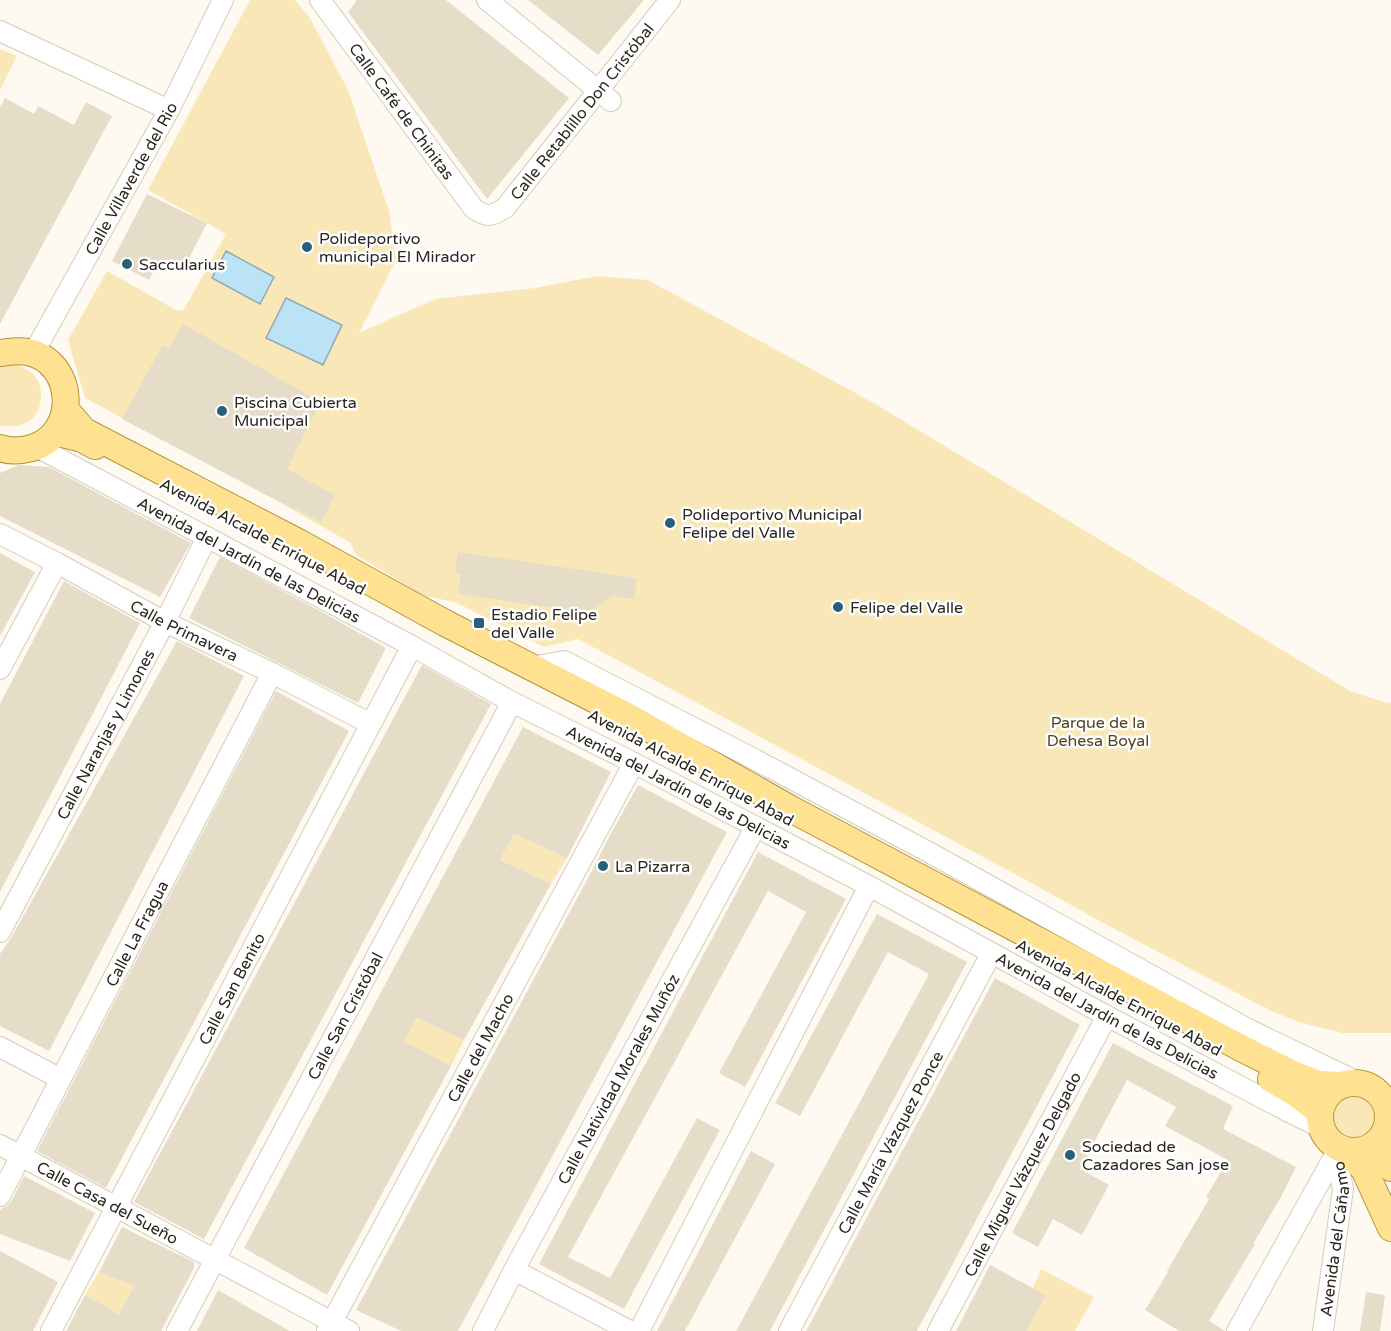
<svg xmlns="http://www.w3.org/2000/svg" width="1391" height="1331" viewBox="0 0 1391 1331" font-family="'Varela Round',sans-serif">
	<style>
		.green { fill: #fae7b7 }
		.water { fill: #bce2f5; stroke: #90aab4; stroke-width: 1.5 }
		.building { fill: #e6ddc8 }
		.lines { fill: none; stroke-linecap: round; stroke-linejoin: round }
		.minor-casing { stroke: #d5ccb7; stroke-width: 22 }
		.major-casing { stroke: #b39339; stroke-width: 28 }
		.minor { stroke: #fff; stroke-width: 20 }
		.major { stroke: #fee291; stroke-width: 26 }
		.poi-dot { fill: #266079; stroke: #fff; stroke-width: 2 }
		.labels { text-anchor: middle; stroke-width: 5; stroke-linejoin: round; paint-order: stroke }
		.street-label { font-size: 16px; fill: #29261e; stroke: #fff }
		.poi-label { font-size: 16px; fill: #29261e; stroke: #fff; text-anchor: start }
		.park-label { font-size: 16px; fill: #53441d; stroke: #fff }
	</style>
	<rect width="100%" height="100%" fill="#fefaf2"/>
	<g class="green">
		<path d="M250,0h45l15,18 38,72 41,121 7,49 -37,73 76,-34 100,-11 62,-12 51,4 224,122 478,289 34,11 7,1v330h-49l-43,-11 -30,-12 -162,-85 -81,-45 -448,-241 -34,8 -89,-45 -31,-6 -69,-42 -4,-11 -79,-45 -187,-100 -17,-58 39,-69 69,39 7,1 43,-77 -19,-11 -59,-33z"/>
		<path d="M0,49l17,7 -17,34z"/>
		<path d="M14,363c8,4 18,8 23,16 9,16 3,38 -13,45 -6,3 -17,2 -24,2v-60z"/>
		<path d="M514,834l53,24 -16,26 -51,-24z"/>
		<path d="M417,1018l47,22 -13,26 -47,-25z"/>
		<circle cx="1352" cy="1116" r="24"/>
		<path d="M1041,1269l53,28 -19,34h-48l19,-36 -13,-7z"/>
		<path d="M99,1272l35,14 -15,28 -34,-19z"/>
	</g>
	<g class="water">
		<path d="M226,251l48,26 -14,27 -48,-26z"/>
		<path d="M286,298l56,27 -19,40 -57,-27z"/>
	</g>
	<g class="building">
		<path d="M357,0h89l123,98 -82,101 -139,-187z"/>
		<path d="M528,0h116l-46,55z"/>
		<path d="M5,98l29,16 4,-8 36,19 12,-23 26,14 -112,208v-217z"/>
		<path d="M147,194l60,29 -25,49 -23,-11 -10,19 -37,-19z"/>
		<path d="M183,324l138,78 -34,67 48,26 -14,27 -49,-24 -150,-79 40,-73 7,2z"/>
		<path d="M19,465l30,2 142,76 -31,54 -160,-81v-43z"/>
		<path d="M458,552l179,26 -3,21 -22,-3 -22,17 -132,-19 3,-20 -6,-1z"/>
		<path d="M0,553l35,19 -35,64z"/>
		<path d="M220,557l93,50 73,41 -28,55 -169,-85z"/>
		<path d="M64,581l76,42 -140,269v-188z"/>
		<path d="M177,641l67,35 -195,375 -49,-25v-72l11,-16z"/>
		<path d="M422,665l69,39 -287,535 -70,-37z"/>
		<path d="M276,691l73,40 -243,457 -69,-37z"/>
		<path d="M523,727l88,45 -44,86 -53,-24 -14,26 51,24 -87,156 -47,-22 -13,23 47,25 -124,229 -83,-47z"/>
		<path d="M638,785l89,47 -269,499h-57l-45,-21 239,-445 14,-28z"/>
		<path d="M758,852l88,47 -101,188 -26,-14 87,-161 -38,-21 -200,366 42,21 87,-160 23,12 -96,179 -85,-45z"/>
		<path d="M877,914l90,48 -197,369h-34l193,-357 -41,-22 -88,164 -25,-13z"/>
		<path d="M995,978l85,47 -163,306h-111z"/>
		<path d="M1113,1043l120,63 -10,23 73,38 -15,30 -28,47h2l-46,77 16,10h-46l-34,-21 23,-38 -1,-1 42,-72 -3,-2 22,-37 -63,-34 11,-19 -49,-27 -47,89 29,16 -27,50 -29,-16 -15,28 -26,-14z"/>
		<path d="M751,1151l24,13 -90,167h-28z"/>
		<path d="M24,1176l71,37 -25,48 -70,-27v-23l2,-3 5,-2 4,-4z"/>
		<path d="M122,1227l72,35v6l-33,63h-95l19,-36 34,19 15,-28 -35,-14z"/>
		<path d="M0,1251l58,31 -25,49h-33z"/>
		<path d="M990,1265l56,30 -19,36h-71z"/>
		<path d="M218,1290l72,41h-93z"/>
		<path d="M1366,1292l19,3 -5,36h-20z"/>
	</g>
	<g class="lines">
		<g class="minor-casing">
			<g id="minor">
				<path id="s1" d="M320,0l154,209c14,9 18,7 31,-1l165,-208"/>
				<path d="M487,0l124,101"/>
				<path d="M0,31l169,79"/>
				<path id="s2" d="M33,354l136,-244 54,-110"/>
				<path id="s3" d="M37,447l375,199 100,56 122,61 235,123 238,130 180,95 33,16"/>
				<path id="s4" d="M0,534l57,29 108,59 107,51 99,51"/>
				<path d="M531,667l33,-6 190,98 169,90 325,180 114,55"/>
				<path d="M0,669l57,-106"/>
				<path id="s5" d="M0,932l165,-310 42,-85"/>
				<path d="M0,1047l61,32"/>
				<path d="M1387,1126l4,-1"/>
				<path id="s6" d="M0,1145l349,186"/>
				<path id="s7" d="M0,1196l272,-523"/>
				<path d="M514,1270l116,61"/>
				<path id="s8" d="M51,1331l361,-685"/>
				<path id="s9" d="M177,1331l335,-629"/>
				<path id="s10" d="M327,1331l307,-568"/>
				<path id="s11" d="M483,1331l31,-61 241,-442"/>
				<path d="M639,1331l230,-445"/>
				<path id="s12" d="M789,1331l202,-377"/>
				<path id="s13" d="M938,1331l169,-315"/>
				<path d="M1237,1331l99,-178"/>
				<path id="s14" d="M1323,1331l20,-142 -7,-36 1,-3"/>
			</g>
		</g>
		<g class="major-casing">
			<g id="major">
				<path d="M0,353c9,-1 18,-3 28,-1 48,10 51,82 4,96 -11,3 -21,4 -32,0"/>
				<path d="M66,410l18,21 214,111 147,81 182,93 162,92 452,240 56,28 21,8 22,1"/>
				<path d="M57,431l9,4 16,4 13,7"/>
				<path d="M1271,1079l26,15 23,18"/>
				<circle cx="1354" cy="1117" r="34"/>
				<path d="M1378,1141l13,27"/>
				<path d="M1346,1151l18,18 27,59"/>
			</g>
		</g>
		<use href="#minor" class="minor"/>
		<use href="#major" class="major"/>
	</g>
	<g class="poi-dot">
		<circle cx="307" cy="247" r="6"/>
		<circle cx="127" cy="264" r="6"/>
		<circle cx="222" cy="411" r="6"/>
		<circle cx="670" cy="523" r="6"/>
		<circle cx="838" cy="607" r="6"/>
		<rect x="473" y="617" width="12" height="12" rx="3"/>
		<circle cx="603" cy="866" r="6"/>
		<circle cx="1070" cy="1155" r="6"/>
	</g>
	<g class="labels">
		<g class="street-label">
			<text dy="6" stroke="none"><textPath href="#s1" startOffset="138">Calle Café de Chinitas</textPath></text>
			<text dy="6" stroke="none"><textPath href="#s1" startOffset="417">Calle Retablillo Don Cristóbal</textPath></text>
			<text dy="6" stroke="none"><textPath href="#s2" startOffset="201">Calle Villaverde del Rio</textPath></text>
			<text transform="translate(263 536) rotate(28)" y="6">Avenida Alcalde Enrique Abad</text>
			<text dy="6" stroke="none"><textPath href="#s3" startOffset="240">Avenida del Jardín de las Delicias</textPath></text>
			<text dy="6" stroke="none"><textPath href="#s4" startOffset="208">Calle Primavera</textPath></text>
			<text dy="6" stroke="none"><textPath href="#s5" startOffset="224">Calle Naranjas y Limones</textPath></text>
			<text transform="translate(691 767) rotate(28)" y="6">Avenida Alcalde Enrique Abad</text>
			<text dy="6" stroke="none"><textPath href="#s3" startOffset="726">Avenida del Jardín de las Delicias</textPath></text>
			<text dy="6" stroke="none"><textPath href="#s7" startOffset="296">Calle La Fragua</textPath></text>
			<text dy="6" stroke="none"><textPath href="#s8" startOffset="387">Calle San Benito</textPath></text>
			<text transform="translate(1119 997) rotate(28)" y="6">Avenida Alcalde Enrique Abad</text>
			<text dy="6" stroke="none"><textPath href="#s9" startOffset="357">Calle San Cristóbal</textPath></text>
			<text dy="6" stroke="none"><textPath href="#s3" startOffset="1212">Avenida del Jardín de las Delicias</textPath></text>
			<text dy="6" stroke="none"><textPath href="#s10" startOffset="322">Calle del Macho</textPath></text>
			<text dy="6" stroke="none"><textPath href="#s11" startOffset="286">Calle Natividad Morales Muñóz</textPath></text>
			<text dy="6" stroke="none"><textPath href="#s12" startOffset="214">Calle María Vázquez Ponce</textPath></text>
			<text dy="6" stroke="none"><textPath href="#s13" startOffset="178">Calle Miguel Vázquez Delgado</textPath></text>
			<text dy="6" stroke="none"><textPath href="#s6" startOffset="122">Calle Casa del Sueño</textPath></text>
			<text dy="6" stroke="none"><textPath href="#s14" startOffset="93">Avenida del Cáñamo</textPath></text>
		</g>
		<g class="poi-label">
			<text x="319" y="244">Polideportivo<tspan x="319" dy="18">municipal El Mirador</tspan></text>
			<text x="139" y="270">Saccularius</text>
			<text x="234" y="408">Piscina Cubierta<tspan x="234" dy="18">Municipal</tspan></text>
			<text x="682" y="520">Polideportivo Municipal<tspan x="682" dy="18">Felipe del Valle</tspan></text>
			<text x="850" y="613">Felipe del Valle</text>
			<text x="491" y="620">Estadio Felipe<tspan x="491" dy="18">del Valle</tspan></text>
			<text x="615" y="872">La Pizarra</text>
			<text x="1082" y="1152">Sociedad de<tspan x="1082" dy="18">Cazadores San jose</tspan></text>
		</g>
		<g class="park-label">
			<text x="1098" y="728">Parque de la<tspan x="1098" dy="18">Dehesa Boyal</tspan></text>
		</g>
	</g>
</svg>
